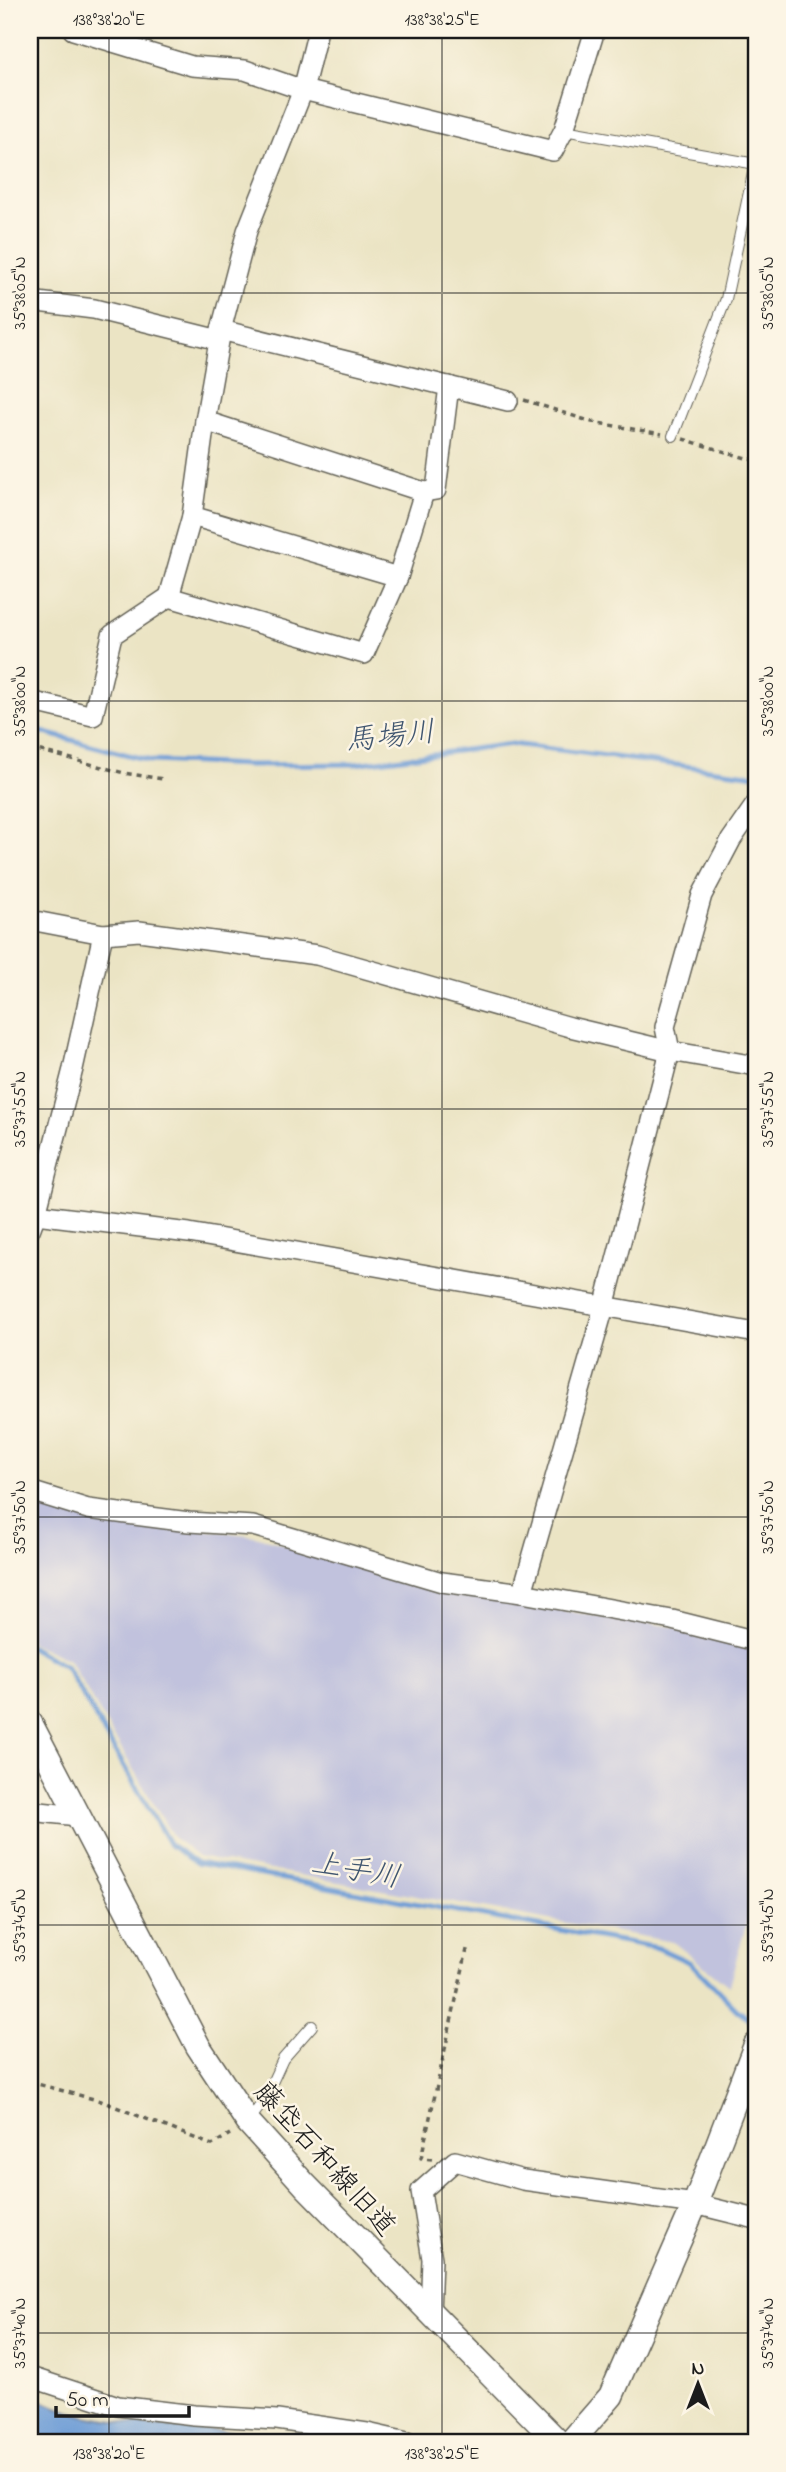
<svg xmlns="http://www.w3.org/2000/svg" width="786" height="2472" viewBox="0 0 786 2472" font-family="'Indie Flower','Klee One',sans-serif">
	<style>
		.industrial { fill: #c1c2dd }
		.water { fill: #6d9cd6; stroke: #445c79; stroke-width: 2 }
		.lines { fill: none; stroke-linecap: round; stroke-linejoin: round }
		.stream { stroke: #6d9cd6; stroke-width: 5 }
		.service-casing { stroke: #646257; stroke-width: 12 }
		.minor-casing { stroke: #646257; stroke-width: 22 }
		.tertiary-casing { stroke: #646257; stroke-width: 27 }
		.path { stroke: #646257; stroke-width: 3.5; stroke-dasharray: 5 5; stroke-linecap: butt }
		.service { stroke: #fff; stroke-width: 10 }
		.minor { stroke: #fff; stroke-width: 19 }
		.tertiary { stroke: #fff; stroke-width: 24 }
		.ticks { fill: none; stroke: #1c1c1c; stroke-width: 2; stroke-opacity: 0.45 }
		.labels { text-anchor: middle; stroke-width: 5; stroke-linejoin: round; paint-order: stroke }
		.street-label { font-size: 28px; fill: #1c1c1c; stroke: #fcf5e5 }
		.water-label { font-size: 30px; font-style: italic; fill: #405670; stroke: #fcf5e5 }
		.neatline { fill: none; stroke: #1c1c1c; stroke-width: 2.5 }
		.ticks-label { font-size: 18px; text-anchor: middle; fill: #1c1c1c }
	</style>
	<rect width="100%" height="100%" fill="#fcf5e5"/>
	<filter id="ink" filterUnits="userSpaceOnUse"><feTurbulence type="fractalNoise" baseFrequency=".0143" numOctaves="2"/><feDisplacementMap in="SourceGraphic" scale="14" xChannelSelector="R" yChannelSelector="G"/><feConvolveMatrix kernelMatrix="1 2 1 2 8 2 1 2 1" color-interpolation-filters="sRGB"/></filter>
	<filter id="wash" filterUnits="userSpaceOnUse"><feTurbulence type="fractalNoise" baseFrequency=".00686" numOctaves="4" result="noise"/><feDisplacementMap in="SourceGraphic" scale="28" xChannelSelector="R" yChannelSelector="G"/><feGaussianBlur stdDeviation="1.57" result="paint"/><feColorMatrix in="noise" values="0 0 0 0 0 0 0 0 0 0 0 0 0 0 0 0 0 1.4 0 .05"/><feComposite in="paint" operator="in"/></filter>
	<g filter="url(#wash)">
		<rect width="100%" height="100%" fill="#ebe4c4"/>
		<path class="industrial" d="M30,1501l67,16 158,19 154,45 118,25 148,21 81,21v241l-27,97 -56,-44 -475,-85 -25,-20 -104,-177 -39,-18z"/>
		<path class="water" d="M30,2397c18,6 37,15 56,19 79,16 161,12 240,26h-275l-21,-5z"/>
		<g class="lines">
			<g class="stream">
				<path d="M30,729l121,32 98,4 106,-1 157,-20 244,31"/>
				<path d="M30,1647l36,20 104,178 27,18 461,85 33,15 46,47 19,14"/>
			</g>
		</g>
	</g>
	<g filter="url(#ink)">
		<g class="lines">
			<g class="service-casing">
				<g id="service">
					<path d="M564,130l192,34"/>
					<path d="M673,436l53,-137 29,-135"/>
					<path d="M248,2122l15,-20 20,-43 29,-33"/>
				</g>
			</g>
			<g class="minor-casing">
				<g id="minor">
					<path d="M73,30l119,36 53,4 58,20 250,61 11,-21 31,-100"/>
					<path d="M30,301l64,8 125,31"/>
					<path d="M221,330l287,71"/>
					<path d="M205,421l219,71 12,-2 13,-104"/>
					<path d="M192,516l206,61"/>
					<path d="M169,597l195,57 34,-77 26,-85"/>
					<path d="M30,701l63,15 19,-81 57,-38 23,-81 13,-95 16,-91 26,-99 56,-141 15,-60"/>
					<path d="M30,920l73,14 36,-3 178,24 253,72 100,24 86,15"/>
					<path d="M36,1214l153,19 567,100"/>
					<path d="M30,1230l6,-16 37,-145 30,-135"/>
					<path d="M30,1491l58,18 101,13 64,4 189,56 80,11 150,27 84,21"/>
					<path d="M522,1593l82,-286 66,-256 -5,-24 37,-132 29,-55 25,-36"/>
					<path d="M30,1811l48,5"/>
					<path d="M430,2314l2,-55 -11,-68 34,-30 68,19 172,24 61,15"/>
					<path d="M30,2377l88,29 76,9 83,5 90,13 40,9"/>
				</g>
			</g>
			<g class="tertiary-casing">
				<g id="tertiary">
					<path d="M30,1723l168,323 50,76 57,63 253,257"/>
					<path d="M571,2442l40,-46 84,-192 61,-159"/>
				</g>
			</g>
			<g class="path">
				<path d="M524,400l68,22 70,12"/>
				<path d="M683,439l73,22"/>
				<path d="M30,748l94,25 39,6"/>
				<path d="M30,2082l71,19 111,44 18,-11"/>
				<path d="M432,2159l-11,-1 47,-213"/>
			</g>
			<use href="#service" class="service"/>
			<use href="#minor" class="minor"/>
			<use href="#tertiary" class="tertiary"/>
		</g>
	</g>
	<path class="ticks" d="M109,30v2412M442,30v2412M30,293h726M30,701h726M30,1109h726M30,1517h726M30,1925h726M30,2333h726"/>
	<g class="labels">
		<g class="street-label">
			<text transform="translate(326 2158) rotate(48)" y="10">藤垈石和線旧道</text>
		</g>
		<g class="water-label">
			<text transform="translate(390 735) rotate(-6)" y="10">馬場川</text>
			<text transform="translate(356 1869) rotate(10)" y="10">上手川</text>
		</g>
	</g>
	<rect width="786" height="2472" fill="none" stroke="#fcf5e5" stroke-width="77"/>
	<g transform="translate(698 2384)" stroke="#fcf5e5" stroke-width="5" paint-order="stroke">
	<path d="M0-5L12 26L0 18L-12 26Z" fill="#1c1c1c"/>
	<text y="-10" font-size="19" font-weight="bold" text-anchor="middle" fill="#1c1c1c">N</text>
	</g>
	<path d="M56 2406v10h133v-10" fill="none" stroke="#1c1c1c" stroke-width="3.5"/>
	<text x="66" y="2406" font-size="21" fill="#1c1c1c" stroke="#fcf5e5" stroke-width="5" paint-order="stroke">50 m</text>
	<rect x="38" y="38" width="710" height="2396" class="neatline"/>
	<g class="ticks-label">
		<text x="109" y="25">138°38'20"E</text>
		<text x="442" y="25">138°38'25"E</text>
		<text transform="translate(19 293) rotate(-90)" y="6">35°38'05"N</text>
		<text transform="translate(767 293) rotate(-90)" y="6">35°38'05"N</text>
		<text transform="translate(19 701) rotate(-90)" y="6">35°38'00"N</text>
		<text transform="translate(767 701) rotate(-90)" y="6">35°38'00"N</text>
		<text transform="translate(19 1109) rotate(-90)" y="6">35°37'55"N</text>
		<text transform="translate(767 1109) rotate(-90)" y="6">35°37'55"N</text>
		<text transform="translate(19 1517) rotate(-90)" y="6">35°37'50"N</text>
		<text transform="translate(767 1517) rotate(-90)" y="6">35°37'50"N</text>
		<text transform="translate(19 1925) rotate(-90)" y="6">35°37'45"N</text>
		<text transform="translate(767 1925) rotate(-90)" y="6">35°37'45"N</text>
		<text transform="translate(19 2333) rotate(-90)" y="6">35°37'40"N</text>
		<text transform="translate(767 2333) rotate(-90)" y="6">35°37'40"N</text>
		<text x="109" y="2459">138°38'20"E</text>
		<text x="442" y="2459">138°38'25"E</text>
	</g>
</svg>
